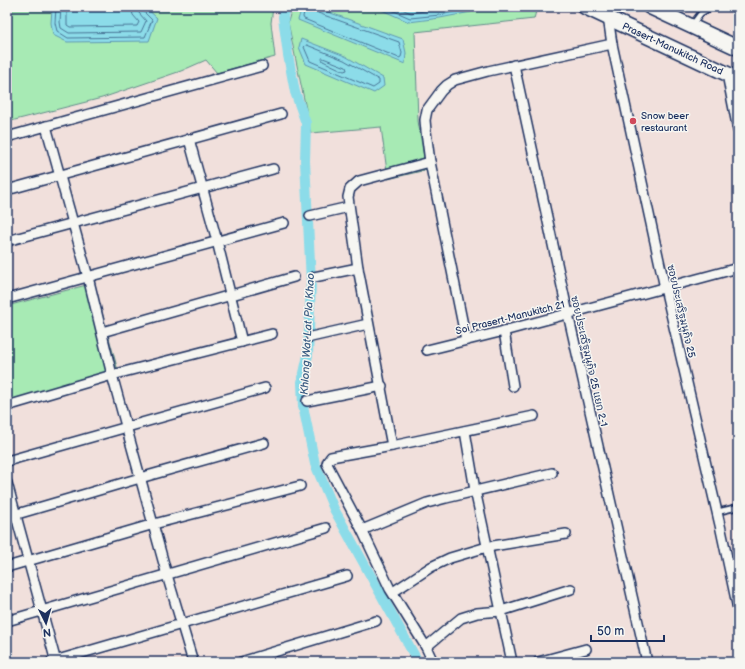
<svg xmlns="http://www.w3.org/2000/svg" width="745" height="669" viewBox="0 0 745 669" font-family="'Balsamiq Sans','Playpen Sans Thai',sans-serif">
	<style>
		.green { fill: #a7eab4; stroke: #618c89 }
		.water { fill: #8cdce9; stroke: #5f97b1 }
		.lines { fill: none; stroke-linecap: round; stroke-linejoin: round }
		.shore { stroke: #487496; stroke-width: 1 }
		.canal { stroke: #8cdce9; stroke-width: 10 }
		.service-casing { stroke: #1b2f5e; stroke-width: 8 }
		.minor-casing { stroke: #1b2f5e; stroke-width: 12 }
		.primary-casing { stroke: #1b2f5e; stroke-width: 17 }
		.service { stroke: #f6f6f2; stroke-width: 4.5 }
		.minor { stroke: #f6f6f2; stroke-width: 9 }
		.primary { stroke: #f6f6f2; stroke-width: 14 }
		.poi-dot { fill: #d1495b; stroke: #f6f6f2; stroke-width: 1.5 }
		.labels { text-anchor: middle; stroke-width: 3; stroke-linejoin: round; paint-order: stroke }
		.street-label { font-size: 10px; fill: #1b2f5e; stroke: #f6f6f2 }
		.poi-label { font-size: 10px; fill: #1b2f5e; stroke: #f6f6f2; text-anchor: start }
		.water-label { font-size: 11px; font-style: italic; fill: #375a81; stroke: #f6f6f2 }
	</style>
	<rect width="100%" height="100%" fill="#f1e0dc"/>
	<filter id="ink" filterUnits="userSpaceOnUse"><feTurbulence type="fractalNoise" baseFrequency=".025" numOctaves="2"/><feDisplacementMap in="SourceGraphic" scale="8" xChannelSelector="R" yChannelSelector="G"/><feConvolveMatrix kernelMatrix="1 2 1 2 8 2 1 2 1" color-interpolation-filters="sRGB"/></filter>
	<g filter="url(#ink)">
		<g class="green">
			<path d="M7,7h266l-2,16 4,34 -58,16 -11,-13 -25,11 -79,27 -95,24z"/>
			<path d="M292,7h245l-3,12 -119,13 3,89 8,49 -38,9 -7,-52 -70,6 -23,-111z"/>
			<path d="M94,283l26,95 -113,31v-103z"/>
		</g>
		<g class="water">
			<path d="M60,7h85l12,11 -8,23 -82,1 -14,-7 -2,-12 1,-15z"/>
			<path d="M302,7h12l89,32 3,14 -1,11 -107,-44z"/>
			<path d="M375,7h85l11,5 -31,6 -31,4z"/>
			<path d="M301,39l44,17 38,22 1,8 -10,7 -68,-29 -7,-17z"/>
		</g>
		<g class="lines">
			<g class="shore">
				<path d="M56,7l-1,16 2,8 11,7 77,-1 7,-17 -9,-9 -1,-4"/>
				<path d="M61,7l-1,15 1,6 8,5 72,-1 5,-11 -7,-8 -2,-6"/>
				<path d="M67,7v18l3,2 67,-1 2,-4 -6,-7 -2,-8"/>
				<path d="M305,7l-2,10 1,2 95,39 2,-1 1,-4 -3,-11 -81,-29 -2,-3 -1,-3"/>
				<path d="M385,7l25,11 30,-3 18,-4 2,-4"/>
				<path d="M397,7l14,6 40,-6"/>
				<path d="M307,45l37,15 35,20v4l-6,4 -63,-27 -6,-14 1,-1z"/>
				<path d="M323,58l23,9 1,3 -3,1 -21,-10 -1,-2z"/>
			</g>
			<path class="canal" d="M285,7l-2,10 5,38 7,37 11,31 -1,38 6,121 -3,73 -6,27 1,24 12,58 19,45 84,153"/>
			<g class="service-casing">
				<g id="service">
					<path d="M692,25l9,-12 10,-6"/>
					<path d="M717,512l21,-5"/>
				</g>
			</g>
			<g class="minor-casing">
				<g id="minor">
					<path d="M608,17l4,27 53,244 55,237 18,84"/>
					<path d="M514,65l54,249 79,348"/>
					<path d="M727,74l11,56"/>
					<path d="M46,126l42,151 24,98 55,200 26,87"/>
					<path d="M7,137l255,-71"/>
					<path d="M189,139l28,102 25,101"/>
					<path d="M7,190l274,-76"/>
					<path d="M310,216l39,-9"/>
					<path d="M7,241l266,-72"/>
					<path d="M314,277l44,-9"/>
					<path d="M7,299l277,-76"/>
					<path d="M504,331l9,55"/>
					<path d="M102,332l192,-55"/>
					<path d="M311,337l57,-13"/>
					<path d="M466,340l-36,-178 -4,-31 -1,-11 2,-10 14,-19 6,-6 8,-5 33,-9 124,-27"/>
					<path d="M427,350l77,-19 234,-63"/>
					<path d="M307,401l75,-15"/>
					<path d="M7,406l105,-31 160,-41"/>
					<path d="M465,431l10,59 37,172"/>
					<path d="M392,446l-34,-178 -10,-71 2,-8 9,-8 71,-19"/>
					<path d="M7,461l258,-73"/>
					<path d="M7,483l49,179"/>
					<path d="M7,517l133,-39 124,-35"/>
					<path d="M362,530l65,-27 19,-5 106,-25"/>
					<path d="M7,567l147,-43 146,-38"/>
					<path d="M393,592l38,-25 19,-9 37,-11 79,-13"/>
					<path d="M7,621l319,-93"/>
					<path d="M426,647l35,-29 16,-5 24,-2 70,-22"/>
					<path d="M51,662l296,-86"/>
					<path d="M241,662l135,-41"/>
					<path d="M433,662l-7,-15 -36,-58 -28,-59 -35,-66 1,-3 3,-4 61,-11 142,-30"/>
					<path d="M538,662l48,-13"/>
				</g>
			</g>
			<g class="primary-casing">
				<g id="primary">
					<path d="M585,7l153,72"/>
					<path d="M650,7l88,41"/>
				</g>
			</g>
			<use href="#service" class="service"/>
			<use href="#minor" class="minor"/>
			<use href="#primary" class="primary"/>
		</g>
	</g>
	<circle class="poi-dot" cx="633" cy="121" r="4"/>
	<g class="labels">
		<g class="street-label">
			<text transform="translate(673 48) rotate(25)" y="4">Prasert-Manukitch Road</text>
			<text transform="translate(682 311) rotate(77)" y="4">ซอยประเสริฐมนูกิจ 25</text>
			<text transform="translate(510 317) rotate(-14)" y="4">Soi Prasert-Manukitch 21</text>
			<text transform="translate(590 361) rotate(77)" y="4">ซอยประเสริฐมนูกิจ 25 แยก 2-1</text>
		</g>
		<g class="poi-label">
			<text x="641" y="119">Snow beer<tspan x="641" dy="12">restaurant</tspan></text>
		</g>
		<g class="water-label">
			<text transform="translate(307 334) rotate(-87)" y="4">Khlong Wat Lat Pla Khao</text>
		</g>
	</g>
	<rect width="745" height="669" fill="none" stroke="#f6f6f2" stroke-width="24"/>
	<rect x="12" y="12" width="721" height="645" fill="none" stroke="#1b2f5e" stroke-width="1.5" filter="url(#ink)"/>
	<g transform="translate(46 623) rotate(175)" stroke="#f6f6f2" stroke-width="3" paint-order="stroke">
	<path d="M0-3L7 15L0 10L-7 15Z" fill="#1b2f5e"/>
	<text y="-6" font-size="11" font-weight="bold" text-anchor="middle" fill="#1b2f5e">N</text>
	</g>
	<path d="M591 635v6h73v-6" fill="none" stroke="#1b2f5e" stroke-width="2"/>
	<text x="597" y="635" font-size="12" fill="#1b2f5e" stroke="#f6f6f2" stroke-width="3" paint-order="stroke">50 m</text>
</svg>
